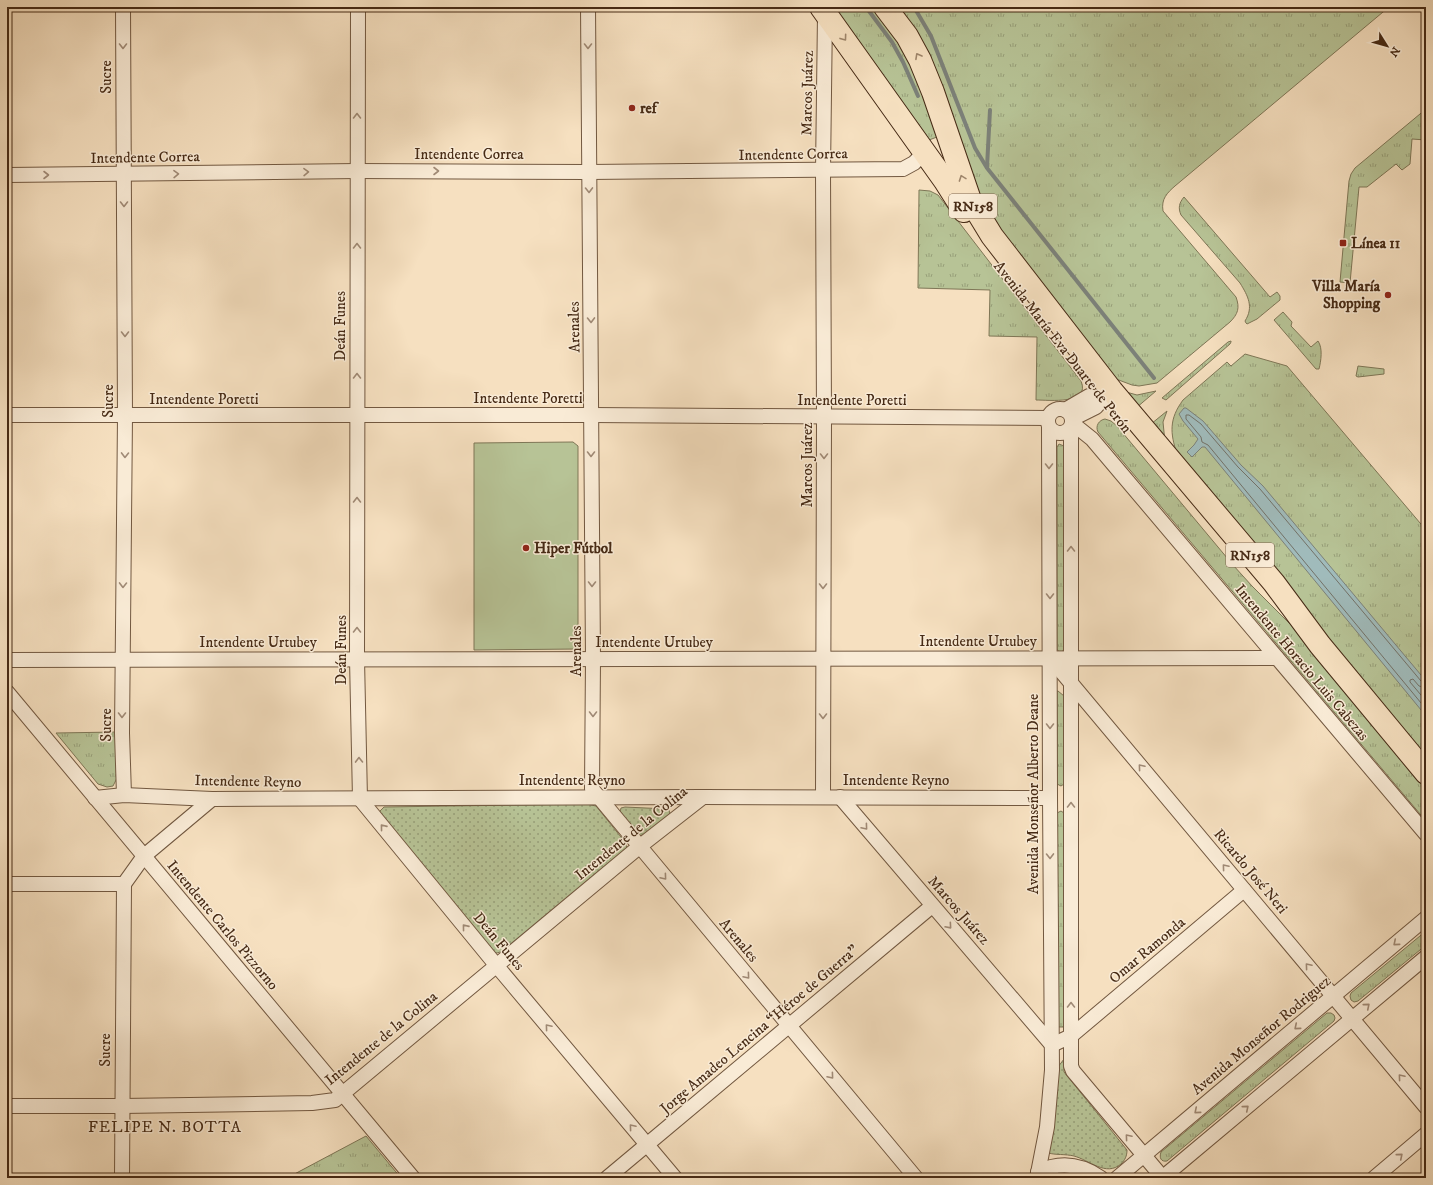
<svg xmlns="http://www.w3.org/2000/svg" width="1433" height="1185" viewBox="0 0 1433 1185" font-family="'IM FELL DW Pica',serif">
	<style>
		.grass { fill: url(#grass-tufts); stroke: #7e7656 }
		.park { fill: url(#park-dots); stroke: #7e7656 }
		.pitch { fill: #b7c396; stroke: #7e7656 }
		.water { fill: #a0bbbb; stroke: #7c8179 }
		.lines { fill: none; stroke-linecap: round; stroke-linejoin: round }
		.shore { stroke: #737268; stroke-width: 1 }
		.stream { stroke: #7c8179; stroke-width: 4 }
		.minor-casing { stroke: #725840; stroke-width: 16 }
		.trunk-casing { stroke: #462a15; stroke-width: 24 }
		.minor { stroke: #f9ebd6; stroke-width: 14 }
		.trunk { stroke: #f6e0c0; stroke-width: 22 }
		.oneway { stroke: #9e856a }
		.oneway2 { stroke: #a08a76 }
		.poi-dot { fill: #8f2418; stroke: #f9ebd6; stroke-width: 1.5 }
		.labels { text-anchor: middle; stroke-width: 3; stroke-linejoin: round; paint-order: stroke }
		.shield { fill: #f9ebd6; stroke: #7c644f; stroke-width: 1 }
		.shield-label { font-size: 14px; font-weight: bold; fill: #462a15 }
		.street-label { font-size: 15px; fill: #462a15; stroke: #f9ebd6 }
		.poi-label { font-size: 15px; font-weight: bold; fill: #462a15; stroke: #f9ebd6; text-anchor: start }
		.neighbourhood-label { font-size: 16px; letter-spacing: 1px; fill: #462a15; stroke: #f9ebd6 }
	</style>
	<defs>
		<pattern id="grass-tufts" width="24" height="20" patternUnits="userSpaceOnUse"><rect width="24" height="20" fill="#b7c396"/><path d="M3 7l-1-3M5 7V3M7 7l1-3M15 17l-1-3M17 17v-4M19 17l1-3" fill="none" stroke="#979f79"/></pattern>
		<pattern id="park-dots" width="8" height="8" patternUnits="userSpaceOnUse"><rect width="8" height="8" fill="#b7c396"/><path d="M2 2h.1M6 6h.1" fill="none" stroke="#979f79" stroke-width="1.8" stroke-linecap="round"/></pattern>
	</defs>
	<rect width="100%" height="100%" fill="#f6e0c0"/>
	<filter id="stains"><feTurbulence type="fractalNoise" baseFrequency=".005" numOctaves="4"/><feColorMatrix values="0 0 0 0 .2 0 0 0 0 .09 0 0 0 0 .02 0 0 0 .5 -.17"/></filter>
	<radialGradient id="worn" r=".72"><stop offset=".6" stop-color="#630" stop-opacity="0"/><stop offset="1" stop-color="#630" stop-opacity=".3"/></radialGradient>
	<g class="grass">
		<path d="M833,7h46l32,47 26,83 -8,3z"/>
		<path d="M895,7h494l-214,179c-8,7 -14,13 -12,25l73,86c4,11 2,17 -6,25l-73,61 -18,3 -7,-1 -16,-6 -124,-150z"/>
		<path d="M1426,109v31l-14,-1 -2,25 -8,6 -6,-6 -29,23h-8l-9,96 -10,-1 9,-101 2,-7 4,-6z"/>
		<path d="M919,190l11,1 8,4 143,186c10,24 -32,19 -45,19l1,-63 -48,-1 1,-46 -72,-2z"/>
		<path d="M1184,197l86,100 7,-5 3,4v4l-23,19 -10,5 -1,-1 -1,-2c9,-14 3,-25 -5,-38l-59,-68c-3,-7 -2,-12 3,-18z"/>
		<path d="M1283,312l9,10 -1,4 20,21 7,-6c5,7 3,20 1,28h-3l-42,-49z"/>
		<path d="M1231,341v1l-1,2 -64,56 -4,-2 66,-56z"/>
		<path d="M1245,354l42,12 139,164v232l-249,-308c-7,-21 -8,-35 6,-54l44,-38 4,4z"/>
		<path d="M1358,366l26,3v5l-26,3 -2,-1z"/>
		<path d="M1156,391l-20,17 -10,-16 11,3z"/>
		<path d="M1167,411l-4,11 2,20 -14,-18z"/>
		<path d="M1105,419l6,2 6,5 116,139 19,21 55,55 102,120 17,27v33l-328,-389c-3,-6 1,-12 7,-13z"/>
		<path d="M1059,444l5,2v203l-2,3h-3l-2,-3v-202z"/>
		<path d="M1057,691h1l6,5v88l-3,2 -4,-2z"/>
		<path d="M116,732l1,46 -4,8 -6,1 -9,-3 -42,-51z"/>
		<path d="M1061,811l3,2v211l-1,3h-5l-1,-214z"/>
		<path d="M1426,931v14l-68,56 -4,1 -3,-2 -1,-4 1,-3z"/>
		<path d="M1327,1013h4l3,2 1,3 -1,3 -167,140c-6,1 -8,-3 -6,-9z"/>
		<path d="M366,1136l35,42h-114z"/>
	</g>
	<g class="park">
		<path d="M586,804l10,2 29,36 2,6 -124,103 -6,2 -3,-1 -114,-138v-3l4,-4z"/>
		<path d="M625,807l42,2 2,1 1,4 -28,22h-2l-20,-24 1,-4z"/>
		<path d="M1064,1059v13l63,78c0,6 -2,10 -6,14 -15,13 -32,-4 -47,-8 -8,-2 -20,-1 -25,-3l9,-86z"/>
	</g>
	<path class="pitch" d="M573,442l5,4v203l-104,1v-207z"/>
	<path class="water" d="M1184,408h2l17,13 38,44 22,21 163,195v35l-221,-269h-3l-10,10 -5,-5 7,-7 4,-6 -15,-18 -4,-7z"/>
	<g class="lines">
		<g class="shore">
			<path d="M1426,683l-5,-2 -161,-192 -22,-22 -37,-43 -12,-9h-3v4l15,18 1,5 6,3 218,264"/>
			<path d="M1426,688l-7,-2 -6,-7 -3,1v2l16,19"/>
		</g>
		<g class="stream">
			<path d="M866,7l26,35 11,20 15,34"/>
			<path d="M914,7l17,29 44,112 12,20 167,210"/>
			<path d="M987,167l3,-57"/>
		</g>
		<g class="minor-casing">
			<g id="minor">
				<path d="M123,7l2,409 -3,317 2,62"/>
				<path d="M358,7l-1,652 3,140 136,166 179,213"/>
				<path d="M588,7l5,652 -1,130 324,389"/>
				<path d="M7,175l350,-4 232,1 314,-3 11,-6 11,-11"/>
				<circle cx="1060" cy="421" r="12"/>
				<path d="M1065,410l24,-14 14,3"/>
				<path d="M7,415h585l456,3"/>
				<path d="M1072,419l24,-12 7,-8"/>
				<path d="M1072,423l20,16 334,395"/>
				<path d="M1071,427v639l2,5 90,107"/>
				<path d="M1050,658l376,449"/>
				<path d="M7,660l1270,-2"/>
				<path d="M7,692l406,486"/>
				<path d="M823,797l1,-380 -1,-246 2,-157"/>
				<path d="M840,797l212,248 19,-9 173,-146"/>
				<path d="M95,798l29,-3 88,4 491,-2 347,1"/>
				<path d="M7,884h117"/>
				<path d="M7,1106h115l190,-3 23,-3 304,-253 64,-50"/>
				<path d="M1038,1172c22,-11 43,-8 63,6"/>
				<path d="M122,1178l2,-294 20,-28 68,-57"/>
				<path d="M607,1178l325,-272"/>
				<path d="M1037,1178l10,-51 5,-57 -2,-272 -1,-371"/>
				<path d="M1117,1178l309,-260"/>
				<path d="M1162,1178l264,-221"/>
				<path d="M1374,1178l52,-44"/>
			</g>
		</g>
		<g class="trunk-casing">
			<g id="trunk">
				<path d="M821,7l124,174 19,30"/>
				<path d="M885,7l22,29 13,24 13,32 37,108 22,36 120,155 162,192 46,62 106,128"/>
			</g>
		</g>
		<use href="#minor" class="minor"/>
		<use href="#trunk" class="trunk"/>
	</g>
	<defs><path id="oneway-chevron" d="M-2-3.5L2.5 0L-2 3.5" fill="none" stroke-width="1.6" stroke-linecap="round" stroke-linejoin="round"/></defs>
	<g class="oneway">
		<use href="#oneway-chevron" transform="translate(844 38) rotate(54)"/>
		<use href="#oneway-chevron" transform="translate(918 56) rotate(-119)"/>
		<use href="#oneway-chevron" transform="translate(962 178) rotate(-110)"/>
	</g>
	<g class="oneway2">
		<use href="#oneway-chevron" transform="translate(123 46) rotate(90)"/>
		<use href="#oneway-chevron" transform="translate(588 46) rotate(90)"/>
		<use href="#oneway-chevron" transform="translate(357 116) rotate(-90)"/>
		<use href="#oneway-chevron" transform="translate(436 171)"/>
		<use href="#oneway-chevron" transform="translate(306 172) rotate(-1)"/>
		<use href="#oneway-chevron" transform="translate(176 174) rotate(-1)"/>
		<use href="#oneway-chevron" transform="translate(46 175)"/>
		<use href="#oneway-chevron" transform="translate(589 190) rotate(89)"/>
		<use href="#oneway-chevron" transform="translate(124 204) rotate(90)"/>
		<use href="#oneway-chevron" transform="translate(357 246) rotate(-90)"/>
		<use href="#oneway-chevron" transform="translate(591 320) rotate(89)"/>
		<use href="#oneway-chevron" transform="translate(125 334) rotate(90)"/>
		<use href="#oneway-chevron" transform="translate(357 376) rotate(-90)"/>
		<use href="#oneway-chevron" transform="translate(591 454) rotate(90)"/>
		<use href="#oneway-chevron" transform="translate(125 455) rotate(91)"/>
		<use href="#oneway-chevron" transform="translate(824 456) rotate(90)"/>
		<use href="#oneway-chevron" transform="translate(1049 466) rotate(90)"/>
		<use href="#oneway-chevron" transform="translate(357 500) rotate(-90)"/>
		<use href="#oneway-chevron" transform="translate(1071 549) rotate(-90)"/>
		<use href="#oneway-chevron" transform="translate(592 584) rotate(90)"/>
		<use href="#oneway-chevron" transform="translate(123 585) rotate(91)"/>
		<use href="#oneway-chevron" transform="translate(823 586) rotate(90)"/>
		<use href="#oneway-chevron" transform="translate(1050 596) rotate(90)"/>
		<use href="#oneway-chevron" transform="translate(357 630) rotate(-90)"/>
		<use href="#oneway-chevron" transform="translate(593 714) rotate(90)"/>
		<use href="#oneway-chevron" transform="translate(122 715) rotate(90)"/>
		<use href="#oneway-chevron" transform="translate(823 716) rotate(90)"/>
		<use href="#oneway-chevron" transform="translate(1050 726) rotate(90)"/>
		<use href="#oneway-chevron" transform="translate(359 760) rotate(-91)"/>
		<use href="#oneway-chevron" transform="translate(1141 767) rotate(-130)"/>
		<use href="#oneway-chevron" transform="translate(1071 805) rotate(-90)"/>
		<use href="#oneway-chevron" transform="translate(383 827) rotate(-129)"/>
		<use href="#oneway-chevron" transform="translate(865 827) rotate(50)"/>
		<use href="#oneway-chevron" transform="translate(1050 856) rotate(89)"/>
		<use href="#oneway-chevron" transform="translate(1225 867) rotate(-130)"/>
		<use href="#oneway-chevron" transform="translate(664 877) rotate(50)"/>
		<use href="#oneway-chevron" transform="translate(949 926) rotate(49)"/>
		<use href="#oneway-chevron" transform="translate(465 927) rotate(-129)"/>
		<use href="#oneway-chevron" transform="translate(1396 943) rotate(140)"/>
		<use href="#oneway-chevron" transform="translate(1308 966) rotate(-130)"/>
		<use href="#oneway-chevron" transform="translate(747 976) rotate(50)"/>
		<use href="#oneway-chevron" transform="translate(1071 1005) rotate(-90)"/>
		<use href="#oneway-chevron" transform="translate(1367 1006) rotate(-40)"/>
		<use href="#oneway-chevron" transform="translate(548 1027) rotate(-130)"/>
		<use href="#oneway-chevron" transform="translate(1297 1027) rotate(140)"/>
		<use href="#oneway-chevron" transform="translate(831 1076) rotate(50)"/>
		<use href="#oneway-chevron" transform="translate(1401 1077) rotate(-130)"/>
		<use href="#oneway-chevron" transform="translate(1246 1108) rotate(-40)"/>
		<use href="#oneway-chevron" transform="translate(1197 1111) rotate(140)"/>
		<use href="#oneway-chevron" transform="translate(632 1127) rotate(-130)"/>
		<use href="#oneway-chevron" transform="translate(1128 1137) rotate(-130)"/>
		<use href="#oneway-chevron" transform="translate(1400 1156) rotate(-40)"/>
	</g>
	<g class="poi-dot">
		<circle cx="632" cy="108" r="4"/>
		<rect x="1339" y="239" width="8" height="8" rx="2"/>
		<circle cx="1388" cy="295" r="4"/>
		<circle cx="526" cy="548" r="4"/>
	</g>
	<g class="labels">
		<g class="shield">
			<rect x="949" y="194" width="48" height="24" rx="3"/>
			<rect x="1226" y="543" width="48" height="24" rx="3"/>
		</g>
		<g class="shield-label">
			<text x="973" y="211">RN158</text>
			<text x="1250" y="560">RN158</text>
		</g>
		<g class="street-label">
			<text transform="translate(106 77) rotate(-90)" y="5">Sucre</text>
			<text transform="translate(807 93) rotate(-89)" y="5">Marcos Juárez</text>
			<text x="469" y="159">Intendente Correa</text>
			<text transform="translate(793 154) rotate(-1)" y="5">Intendente Correa</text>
			<text transform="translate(145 157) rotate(-1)" y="5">Intendente Correa</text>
			<text transform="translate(340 326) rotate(-90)" y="5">Deán Funes</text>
			<text transform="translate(574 327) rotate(-91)" y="5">Arenales</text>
			<text transform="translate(1063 347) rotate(52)" y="5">Avenida María Eva Duarte de Perón</text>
			<text x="528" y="403">Intendente Poretti</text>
			<text x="204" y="404">Intendente Poretti</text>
			<text x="852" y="405">Intendente Poretti</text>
			<text transform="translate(108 401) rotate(-90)" y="5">Sucre</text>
			<text transform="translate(807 465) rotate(-90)" y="5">Marcos Juárez</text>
			<text x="978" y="646">Intendente Urtubey</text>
			<text x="258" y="647">Intendente Urtubey</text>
			<text x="654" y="647">Intendente Urtubey</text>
			<text transform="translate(341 650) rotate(-90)" y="5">Deán Funes</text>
			<text transform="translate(576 651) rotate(-90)" y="5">Arenales</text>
			<text transform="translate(1302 662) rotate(50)" y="5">Intendente Horacio Luis Cabezas</text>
			<text transform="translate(106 725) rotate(-90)" y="5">Sucre</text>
			<text x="572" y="785">Intendente Reyno</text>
			<text x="896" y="785">Intendente Reyno</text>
			<text transform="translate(248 781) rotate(1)" y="5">Intendente Reyno</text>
			<text transform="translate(1033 794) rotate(-90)" y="5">Avenida Monseñor Alberto Deane</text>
			<text transform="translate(631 833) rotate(-39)" y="5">Intendente de la Colina</text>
			<text transform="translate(1251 871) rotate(50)" y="5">Ricardo José Neri</text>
			<text transform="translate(959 910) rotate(49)" y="5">Marcos Juárez</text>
			<text transform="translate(223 925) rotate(50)" y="5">Intendente Carlos Pizzorno</text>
			<text transform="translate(739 940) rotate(50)" y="5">Arenales</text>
			<text transform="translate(499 941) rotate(50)" y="5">Deán Funes</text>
			<text transform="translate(1147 950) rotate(-40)" y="5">Omar Ramonda</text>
			<text transform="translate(759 1029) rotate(-40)" y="5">Jorge Amadeo Lencina “Héroe de Guerra”</text>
			<text transform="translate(1261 1035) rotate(-40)" y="5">Avenida Monseñor Rodriguez</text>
			<text transform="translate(381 1038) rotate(-39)" y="5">Intendente de la Colina</text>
			<text transform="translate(105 1050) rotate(-90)" y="5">Sucre</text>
		</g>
		<g class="poi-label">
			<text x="640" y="113">ref</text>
			<text x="1351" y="248">Línea 11</text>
			<text x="1380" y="291" text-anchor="end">Villa María<tspan x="1380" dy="17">Shopping</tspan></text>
			<text x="534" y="553">Hiper Fútbol</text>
		</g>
		<g class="neighbourhood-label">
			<text x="165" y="1132">FELIPE N. BOTTA</text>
		</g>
	</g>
	<rect width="1433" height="1185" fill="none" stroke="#f6e0c0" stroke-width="24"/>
	<rect x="8" y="8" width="1417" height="1169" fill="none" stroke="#462a15" stroke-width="2"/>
	<rect x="12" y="12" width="1409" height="1161" fill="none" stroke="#462a15"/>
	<g transform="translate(1387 46) rotate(127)" stroke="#f9ebd6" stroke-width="3" paint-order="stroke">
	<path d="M0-3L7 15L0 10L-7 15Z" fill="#462a15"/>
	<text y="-6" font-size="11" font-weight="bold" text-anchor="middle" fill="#462a15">N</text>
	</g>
	<rect width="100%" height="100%" filter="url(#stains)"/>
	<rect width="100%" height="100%" fill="url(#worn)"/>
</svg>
